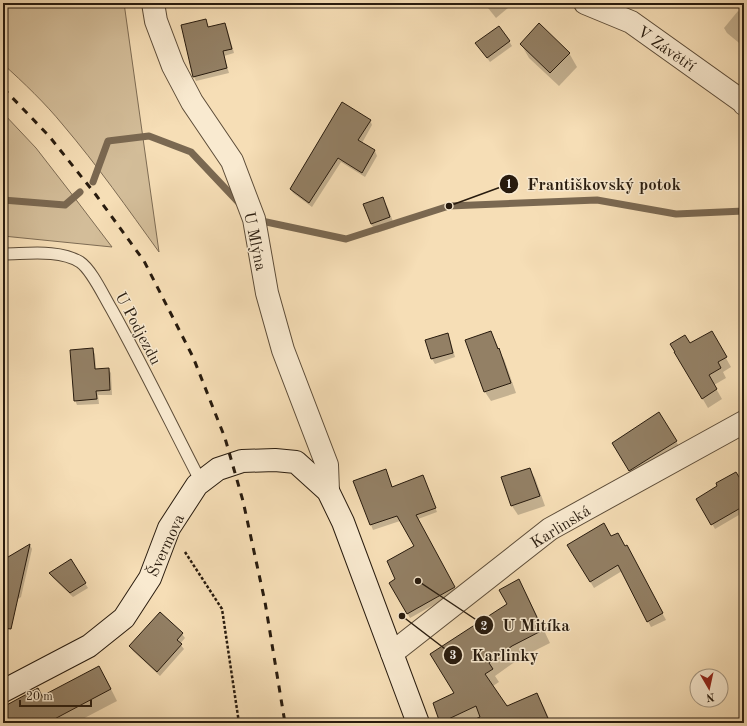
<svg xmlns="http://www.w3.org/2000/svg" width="747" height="726" viewBox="0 0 747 726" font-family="'Old Standard TT',serif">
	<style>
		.green { fill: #d3bd99; stroke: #7e6c54 }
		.shadow { fill: #0003 }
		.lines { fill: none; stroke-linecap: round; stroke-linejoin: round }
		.stream { stroke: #7a6851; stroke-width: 7 }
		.building { fill: #938065; stroke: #281b0e }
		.lane-casing { stroke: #5c4c38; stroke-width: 13 }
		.street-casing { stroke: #5c4c38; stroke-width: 24 }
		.secondary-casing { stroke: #281b0e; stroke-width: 24 }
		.path { stroke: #281b0e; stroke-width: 2.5; stroke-dasharray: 3 2; stroke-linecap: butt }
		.lane { stroke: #f9ead0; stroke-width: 11 }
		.street { stroke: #f9ead0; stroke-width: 22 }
		.secondary { stroke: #f9ead0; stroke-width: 22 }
		.rail { stroke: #281b0e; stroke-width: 3; stroke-dasharray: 7 7; stroke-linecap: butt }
		.labels { text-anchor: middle; stroke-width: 3; stroke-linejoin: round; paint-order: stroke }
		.street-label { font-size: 16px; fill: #281b0e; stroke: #f9ead0 }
		.leader { fill: none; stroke: #281b0e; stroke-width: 1.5 }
		.callout-dot { fill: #281b0e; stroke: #f9ead0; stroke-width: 1.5 }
		.mark-label { font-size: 12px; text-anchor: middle; font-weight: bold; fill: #fff }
		.callout-label { font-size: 17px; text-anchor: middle; font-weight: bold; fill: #281b0e; stroke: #f9ead0; stroke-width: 3; stroke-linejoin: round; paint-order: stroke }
	</style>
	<rect width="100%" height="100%" fill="#f6deb6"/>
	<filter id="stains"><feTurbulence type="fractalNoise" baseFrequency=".005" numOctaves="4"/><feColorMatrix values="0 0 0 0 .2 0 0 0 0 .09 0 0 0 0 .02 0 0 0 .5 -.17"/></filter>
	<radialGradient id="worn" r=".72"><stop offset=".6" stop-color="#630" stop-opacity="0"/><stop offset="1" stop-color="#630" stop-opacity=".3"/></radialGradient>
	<g class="green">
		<path d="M3,3h121l35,249c-31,-43 -62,-87 -96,-127 -18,-22 -39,-42 -60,-61z"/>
		<path d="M3,113l33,35 38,49 38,50 -109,-11z"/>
	</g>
	<g class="shadow">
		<path d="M484,3h30l-18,15z"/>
		<path d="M738,11l6,5v31l-17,-14 -3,-5z"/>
		<path d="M205,20l4,8 16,-4 2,4 7,25 -10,3 5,17 -33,8 -2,-4z"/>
		<path d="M509,41l3,5 -22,16 -11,-15z"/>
		<path d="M521,44l48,9 8,14 -18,19 -30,-28z"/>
		<path d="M370,120l2,5 -10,18 13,8 2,5 -12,21 -24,-15 -29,45 -19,-14 -2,-4z"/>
		<path d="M382,198l6,10 7,19 -18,6 -6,-9z"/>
		<path d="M491,332l5,10 4,11 4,6 12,34 -25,8 -6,-9z"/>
		<path d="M711,332l20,35 -8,5 3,6 -12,7 8,14 -14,9 -32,-55z"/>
		<path d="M448,335l2,4 5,18 -20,7 -3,-5 -6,-18z"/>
		<path d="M92,349l3,5 1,15h12l3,4 1,22h-14l1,9 -22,1 -2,-5z"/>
		<path d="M658,414l21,32 -47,29 -19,-32z"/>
		<path d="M529,469l6,9 10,28 -27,9 -6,-9 -10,-28z"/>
		<path d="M386,471l2,4 5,13 30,-12 2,5 12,31 -19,7 39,73 -47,26 -20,-35 6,-3 19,-33 -15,-26 -27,9 -2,-5 -16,-43z"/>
		<path d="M744,487v25l-29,17 -17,-30z"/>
		<path d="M611,537l14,10 5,5 36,68 -15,7 -29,-56 -28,17 -25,-42z"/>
		<path d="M30,545l2,4 -11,48 -18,13v-48z"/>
		<path d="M71,561l17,27 -15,9 -20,-19 -3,-4z"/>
		<path d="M518,580l8,13 24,50 -30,15 -25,18 4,6 -6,4 13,19 1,-1 1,2 29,-11 7,12 7,16h-110l-7,-20 21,-10 53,-89z"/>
		<path d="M182,634l3,4 -5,6 4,5 -24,27 -27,-25 -3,-4z"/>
		<path d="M106,679l11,22 -42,22h-72v-16z"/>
	</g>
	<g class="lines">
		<g class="stream">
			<path d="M93,182l15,-41 41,-5 42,16 50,53"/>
			<path d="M3,200l62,5 15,-13"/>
			<path d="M257,220l89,19 103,-33 148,-6 79,14 68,-3"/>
		</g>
	</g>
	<g class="building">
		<path d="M206,19l2,8 17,-4 7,26 -9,2 4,17 -34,9 -12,-52z"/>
		<path d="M539,23l31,30 -20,20 -30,-29z"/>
		<path d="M499,26l11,15 -23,17 -12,-15z"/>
		<path d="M342,102l29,18 -13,20 17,10 -13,23 -24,-15 -29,45 -19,-14z"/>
		<path d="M383,197l7,20 -19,7 -8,-20z"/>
		<path d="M491,331l7,18 1,-1 12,35 -27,9 -19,-52z"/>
		<path d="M712,331l15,26 -9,5 3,6 -12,7 8,14 -15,10 -28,-47h1l-5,-8 15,-9 5,8z"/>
		<path d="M448,333l5,20 -22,6 -6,-19z"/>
		<path d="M93,348l2,21 14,-1 1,22 -14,1 1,8 -23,2 -4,-51z"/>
		<path d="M659,412l18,29 -48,30 -17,-28z"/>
		<path d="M530,468l10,28 -29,10 -10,-29z"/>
		<path d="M386,469l6,18 31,-12 13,33 -20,7 39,72 -48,27 -18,-31 6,-4 -8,-18 27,-15 -17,-30 -27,9 -17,-44z"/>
		<path d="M736,472l8,13v21l-33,19 -15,-26 21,-13 -1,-3z"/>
		<path d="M604,523l7,13 7,-3 7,13 2,-1 36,68 -16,9 -29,-57 -28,17 -23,-37z"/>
		<path d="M30,544l-19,85 -8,-1v-68z"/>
		<path d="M71,559l15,24 -16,10 -21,-20z"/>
		<path d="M519,579l24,51 -31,16 -23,17 4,6 -8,5 22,32 30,-13 13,30h-83l13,-6 -4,-11 -36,17 -7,-20 21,-10 -24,-39 77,-50 -8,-14z"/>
		<path d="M160,612l23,21 -6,7 5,4 -25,28 -28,-26z"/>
		<path d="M99,666l12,23 -64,34h-44v-16l35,-19 4,8z"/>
	</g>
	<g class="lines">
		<g class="lane-casing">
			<path id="lane" d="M3,254c24,0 56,-5 77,8 12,8 24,35 32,48 31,56 59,114 89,172"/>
		</g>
		<g class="street-casing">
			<g id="street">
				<path d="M153,3l3,18 17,45 19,36 40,59 22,58 13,74 16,57 44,115 1,26"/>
				<path d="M585,3l46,19 112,80 1,2"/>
				<path d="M392,653l158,-124 194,-107"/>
			</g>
		</g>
		<g class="secondary-casing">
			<path id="secondary" d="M3,691l86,-45 35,-28 26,-40 19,-50 28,-43 21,-16 24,-8 33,-1 21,2 32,29 15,31 75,201"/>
		</g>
		<path class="path" d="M185,552l37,57 17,114"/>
		<use href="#lane" class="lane"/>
		<use href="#street" class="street"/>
		<use href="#secondary" class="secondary"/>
		<path class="rail" d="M3,88l46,48 47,59 48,66 49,96 32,81 18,63 22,101 20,121"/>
	</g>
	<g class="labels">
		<g class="street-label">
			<text transform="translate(667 48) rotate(35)" y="6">V Závětří</text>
			<text transform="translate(256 241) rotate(78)" y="6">U Mlýna</text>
			<text transform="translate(139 328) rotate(62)" y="6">U Podjezdu</text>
			<text transform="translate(560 526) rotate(-32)" y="6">Karlinská</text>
			<text transform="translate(165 545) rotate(-65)" y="6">Švermova</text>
		</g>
	</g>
	<path class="leader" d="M449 206L509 184M418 581L484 625M402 616L453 655"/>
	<g class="callout-dot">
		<circle cx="449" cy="206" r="4"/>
		<circle cx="418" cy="581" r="4"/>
		<circle cx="402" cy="616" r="4"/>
		<circle cx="509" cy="184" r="10"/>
		<circle cx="484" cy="625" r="10"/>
		<circle cx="453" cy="655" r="10"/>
	</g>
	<g class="mark-label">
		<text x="509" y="188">1</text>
		<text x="484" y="630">2</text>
		<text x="453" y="659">3</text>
	</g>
	<g class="callout-label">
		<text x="604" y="190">Františkovský potok</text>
		<text x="536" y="631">U Mitíka</text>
		<text x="505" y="661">Karlinky</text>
	</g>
	<rect width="747" height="726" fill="none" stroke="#f6deb6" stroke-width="16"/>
	<rect x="4" y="4" width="739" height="718" fill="none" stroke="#281b0e" stroke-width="2"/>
	<rect x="8" y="8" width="731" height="710" fill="none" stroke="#281b0e"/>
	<g transform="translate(709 688) rotate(171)"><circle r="19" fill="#f9ead0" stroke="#a59782"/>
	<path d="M0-3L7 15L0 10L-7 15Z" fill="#8f2418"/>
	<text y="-6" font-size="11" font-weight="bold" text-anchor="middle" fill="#281b0e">N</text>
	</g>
	<path d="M20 700v6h71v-6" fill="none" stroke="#281b0e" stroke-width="2"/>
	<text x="26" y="700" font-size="12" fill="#281b0e" stroke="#f9ead0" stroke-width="3" paint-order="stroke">20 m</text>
	<rect width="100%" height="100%" filter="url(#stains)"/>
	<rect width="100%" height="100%" fill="url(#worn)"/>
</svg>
